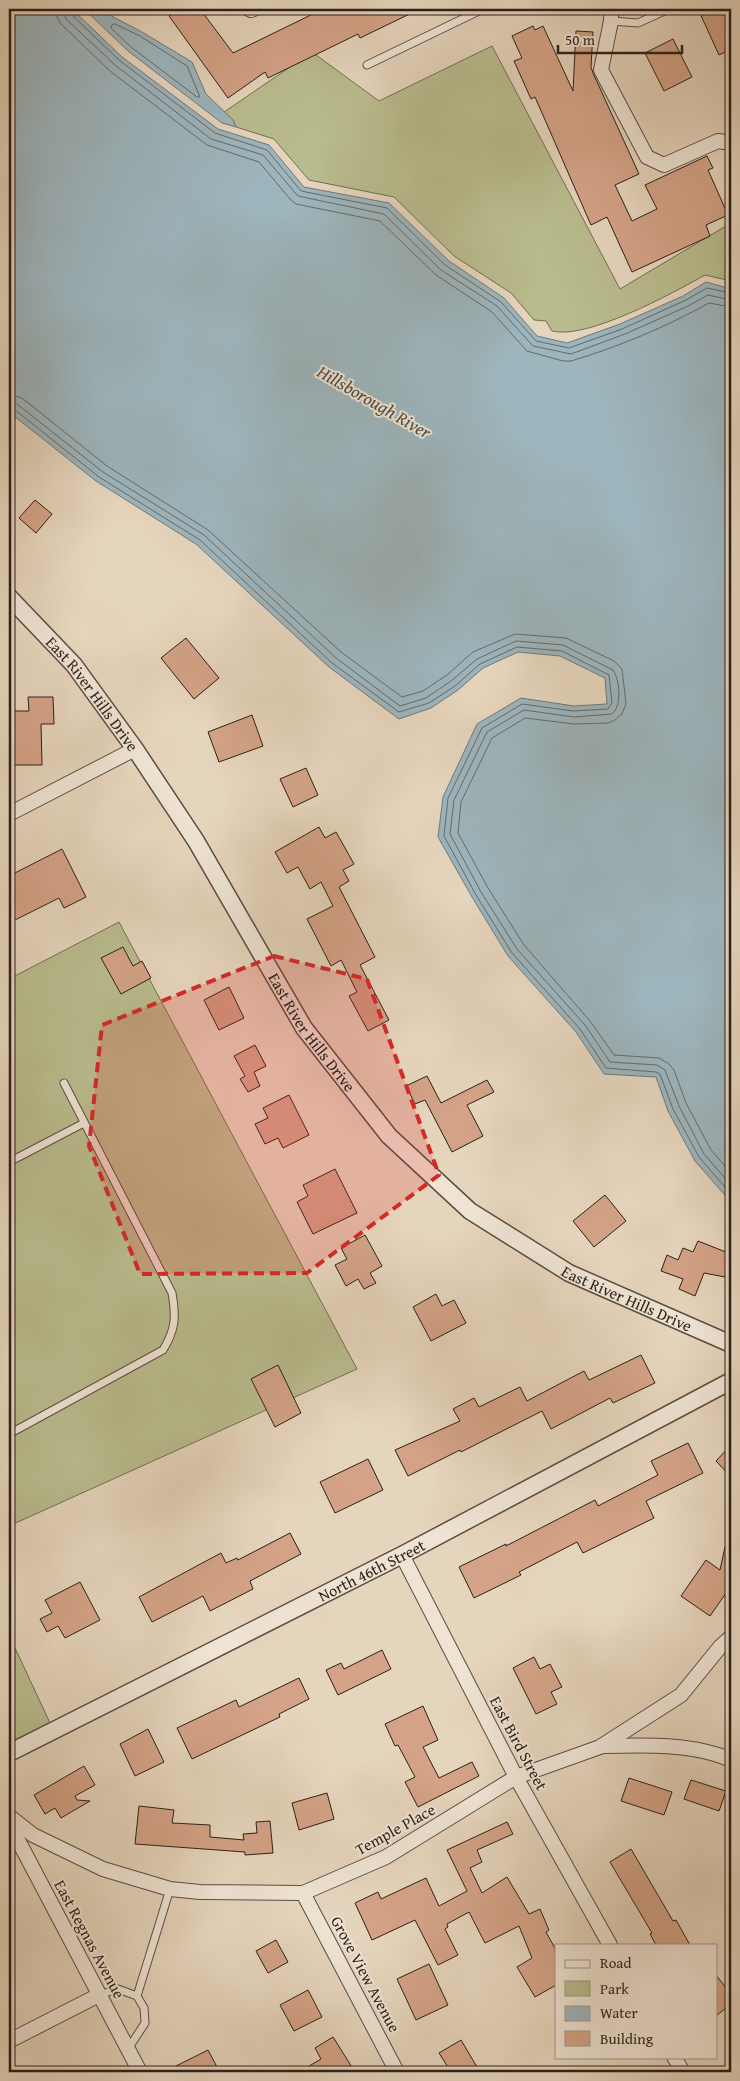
<svg xmlns="http://www.w3.org/2000/svg" width="740" height="2081" viewBox="0 0 740 2081" font-family="'Gentium Book Plus',serif">
	<style>
		.green { fill: #b9bc8e; stroke: #726e54 }
		.water { fill: #9db5bd; stroke: #6f797b }
		.lines { fill: none; stroke-linecap: round; stroke-linejoin: round }
		.shore { stroke: #646a6b; stroke-width: 1 }
		.building { fill: #d4a387; stroke: #2b1f19 }
		.service-casing { stroke: #5a4c42; stroke-width: 9 }
		.minor-casing { stroke: #5a4c42; stroke-width: 16 }
		.tertiary-casing { stroke: #5a4c42; stroke-width: 19 }
		.service { stroke: #efe4d4; stroke-width: 7 }
		.minor { stroke: #efe4d4; stroke-width: 14 }
		.tertiary { stroke: #efe4d4; stroke-width: 16 }
		.marked { fill: #d62828; fill-opacity: 0.2; stroke: #d62828; stroke-width: 4; stroke-dasharray: 10 6; stroke-linejoin: round }
		.labels { text-anchor: middle; stroke-width: 4; stroke-linejoin: round; paint-order: stroke }
		.street-label { font-size: 16px; fill: #2b1f19; stroke: #efe4d4 }
		.water-label { font-size: 18px; font-style: italic; fill: #4d4c4a; stroke: #efe4d4 }
	</style>
	<rect width="100%" height="100%" fill="#e6d5bd"/>
	<filter id="stains"><feTurbulence type="fractalNoise" baseFrequency=".004" numOctaves="4"/><feColorMatrix values="0 0 0 0 .2 0 0 0 0 .09 0 0 0 0 .02 0 0 0 .5 -.17"/></filter>
	<radialGradient id="worn" r=".72"><stop offset=".6" stop-color="#630" stop-opacity="0"/><stop offset="1" stop-color="#630" stop-opacity=".3"/></radialGradient>
	<g class="green">
		<path d="M492,46l128,243 111,-66v58l-26,-6c-32,18 -118,65 -153,56l-6,-10 -12,-1 -23,-27 -57,-37 -60,-59 -85,-17 -35,-41 -38,-12 -3,-7 -9,-8 88,-60 67,49z"/>
		<path d="M119,922l238,447 -348,157v-547z"/>
		<path d="M9,1635l41,88 -41,20z"/>
	</g>
	<g class="water">
		<path d="M9,9h63l50,48 96,72 51,16 35,42 85,16 60,58 55,37 33,38 30,7 53,-19 63,-28 23,-14 25,7v913l-36,-41 -27,-50 -12,-34 -52,-3 -28,-42 -68,-76 -36,-59 -34,-60 5,-40 34,-73 44,-26 53,8 33,-2 -2,-26 -45,-22 -42,-4 -35,16 -25,22 -27,18 -32,11 -70,-52 -133,-123 -100,-63 -87,-69z"/>
		<path d="M84,9h14l44,23 50,30 14,32 27,26 3,7 -14,-4 -94,-72z"/>
	</g>
	<g class="lines">
		<g class="shore">
			<path d="M56,9l1,8 4,7 49,47 97,74 52,17 31,37 6,5 84,17 56,54 56,37 35,39 36,10h8c47,-14 95,-34 138,-58l22,4"/>
			<path d="M63,9l3,10 49,46 96,74 52,16 35,41 86,18 57,56 56,36 36,40 38,8 54,-20 63,-28 20,-11 23,5"/>
			<path d="M69,9l2,5 48,46 96,73 52,17 34,41 86,17 58,57 56,37 35,39 33,7 53,-19 64,-29 21,-12 24,5"/>
			<path d="M115,24l25,12 47,30 13,31h-3l-66,-50 -20,-19 1,-3z"/>
			<path d="M9,394l13,4 85,68 101,64 133,122 61,45 21,-6 24,-16 26,-23 42,-18 51,4 48,23 8,8 4,35 -4,10 -7,6 -7,3 -34,1 -49,-6 -33,20 -31,64 -3,31 30,55 36,57 66,76 24,34 45,3 10,6 5,6 12,33 25,47 20,23"/>
			<path d="M9,402l8,2 86,68 101,63 132,123 64,48 26,-8 25,-17 26,-22 39,-18 47,4 50,25c7,10 9,36 -1,44l-38,3 -50,-7 -37,22 -33,68 -4,34 31,58 36,57 68,76 25,37 47,3 8,5 14,36 25,48 27,31"/>
			<path d="M9,408l5,1 85,68 101,63 132,123 67,49 30,-9 26,-17 25,-22 37,-17 45,4 47,24 3,28 -4,6 -35,2 -51,-7 -40,24 -34,70 -4,38 32,59 36,58 68,76 26,39 50,4 4,2 13,35 26,48 32,37"/>
		</g>
	</g>
	<g class="building">
		<path d="M179,9h21l33,44 90,-44h97l-60,29 -2,-4 -90,44 -3,-6 -37,26 -59,-82z"/>
		<path d="M698,9h33v40l-12,6z"/>
		<path d="M533,26l2,4 8,-4 30,65 3,-60 17,1 -2,35 2,6 46,101 -24,11 17,36 25,-12 -12,-24 62,-29 6,12 -5,2 20,45 -22,10 4,11 -78,36 -25,-55 -16,8 -56,-128 -4,2 -17,-38 8,-3 -10,-22z"/>
		<path d="M673,39l19,38 -28,14 -19,-38z"/>
		<path d="M35,500l17,14 -16,19 -17,-15z"/>
		<path d="M186,638l33,40 -25,21 -33,-41z"/>
		<path d="M28,697h25l1,27h-13l1,41h-33v-54h20z"/>
		<path d="M252,715l11,31 -44,16 -11,-30z"/>
		<path d="M306,768l12,27 -25,12 -13,-28z"/>
		<path d="M319,827l6,11 11,-6 18,32 -11,6 6,11 -10,6 36,70 -15,8 29,55 -21,11 -19,-35 8,-4 -16,-32 -10,6 -24,-47 26,-13 -12,-24 -11,7 -12,-22 -11,6 -12,-21z"/>
		<path d="M62,849l24,48 -22,11 -5,-10 -50,25v-47z"/>
		<path d="M123,947l10,19 9,-5 9,17 -30,16 -20,-36z"/>
		<path d="M229,987l15,31 -25,12 -15,-30z"/>
		<path d="M255,1045l11,21 -12,6 6,14 -12,6 -8,-13 5,-3 -11,-20z"/>
		<path d="M427,1076l14,27 46,-23 7,12 -27,13 16,31 -31,16 -27,-52 -10,4 -9,-18z"/>
		<path d="M289,1095l20,40 -26,13 -5,-10 -13,6 -10,-20 13,-6 -5,-10z"/>
		<path d="M335,1169l22,44 -44,21 -16,-32 11,-6 -5,-11z"/>
		<path d="M605,1195l21,26 -32,26 -21,-26z"/>
		<path d="M365,1235l17,31 -12,7 6,10 -12,6 -6,-10 -12,7 -11,-21 12,-6 -6,-11z"/>
		<path d="M698,1241l33,13v20l-6,3 -21,-4 -9,23 -16,-7 4,-10 -22,-8 6,-16 11,5 5,-12 10,4z"/>
		<path d="M436,1294l6,12 12,-6 12,23 -35,18 -18,-34z"/>
		<path d="M641,1355l14,28 -42,20 -3,-5 -59,31 -9,-18 -81,41 -1,-2 -52,26 -13,-26 65,-29 -7,-12 21,-11 5,9 41,-20 7,14 57,-30 5,9z"/>
		<path d="M278,1365l23,48 -26,14 -24,-48z"/>
		<path d="M688,1443l15,30 -57,28 8,17 -71,35 -6,-11 -58,30 2,3 -47,23 -15,-31 47,-23v2l89,-46 3,6 60,-31 -7,-14z"/>
		<path d="M731,1445v32l-15,-16z"/>
		<path d="M368,1459l15,31 -48,23 -15,-31z"/>
		<path d="M290,1533l11,21 -51,27 3,8 -43,22 -7,-15 -51,26 -13,-25 82,-44 5,10 11,-5 1,2z"/>
		<path d="M725,1547h6v39l-21,30 -29,-20 25,-36 14,10z"/>
		<path d="M80,1582l20,38 -35,18 -7,-12 -11,6 -7,-13 12,-6 -7,-13z"/>
		<path d="M382,1650l9,19 -53,26 -12,-25 15,-7 3,6z"/>
		<path d="M534,1657l6,12 10,-5 12,23 -11,5 6,12 -21,10 -23,-46z"/>
		<path d="M299,1678l10,21 -30,15 1,3 -88,42 -15,-31 59,-28 3,7z"/>
		<path d="M423,1706l15,34 -15,7 16,31 33,-16 7,14 -61,31 -13,-25 10,-5 -17,-32 -3,1 -10,-22z"/>
		<path d="M148,1729l16,33 -29,14 -15,-32z"/>
		<path d="M84,1766l11,19 -20,11 2,4 13,1 -29,17 -6,-10 -10,6 -11,-19z"/>
		<path d="M629,1778l43,14 -8,23 -43,-14z"/>
		<path d="M691,1780l35,11 -7,20 -35,-12z"/>
		<path d="M327,1793l7,26 -35,11 -7,-27z"/>
		<path d="M139,1806l35,4 -2,13 38,2v12l34,3 -1,-6 14,-1 -1,-11 14,-1 3,32 -28,2v-3l-110,-8z"/>
		<path d="M507,1822l6,12 -36,16 5,12 -12,6 12,25 25,-16 22,37 11,-5 9,21 -3,2 10,18v35l-21,12 -18,-30 15,-9 -13,-32 -34,17 -16,-31 -22,12 1,3 -3,2 13,26 -20,10 -23,-45 -43,20 -17,-37 23,-11 3,7 45,-21 13,28 28,-15 -20,-41z"/>
		<path d="M631,1849l42,72 3,-1 14,25h-34l-6,-11 2,-1 -42,-71z"/>
		<path d="M276,1940l12,22 -20,11 -12,-22z"/>
		<path d="M429,1964l19,41 -32,15 -19,-41z"/>
		<path d="M716,1975l15,19v10l-15,12z"/>
		<path d="M308,1990l14,27 -28,14 -14,-26z"/>
		<path d="M333,2037l22,35h-56l22,-13 -6,-11z"/>
		<path d="M461,2040l19,32h-29l-12,-19z"/>
		<path d="M208,2050l9,17 -10,5h-43z"/>
	</g>
	<g class="lines">
		<g class="service-casing">
			<g id="service">
				<path d="M611,21l27,2 31,-14"/>
				<path d="M367,65l116,-56"/>
				<path d="M9,1162l75,-39"/>
				<path d="M9,1434l154,-84c13,-21 13,-34 9,-57l-108,-210"/>
				<path d="M99,1995l19,-6 19,7 7,12 1,15 -17,26"/>
				<path d="M137,1996l33,-107"/>
			</g>
		</g>
		<g class="minor-casing">
			<g id="minor">
				<path d="M249,9l2,1 3,-1"/>
				<path d="M611,9v12l-10,49 46,87 17,8 54,-24 13,2"/>
				<path d="M9,814l126,-65"/>
				<path d="M402,1555l114,222 94,168"/>
				<path d="M602,1746c41,-1 92,-3 129,14"/>
				<path d="M9,1816l24,19 70,34 67,20 30,3 103,1 83,-36 130,-80 84,-30 81,-52 39,-48 11,-10"/>
				<path d="M9,1823l131,249"/>
				<path d="M303,1893l94,179"/>
				<path d="M9,2041l90,-46"/>
				<path d="M674,2057l9,15"/>
			</g>
		</g>
		<g class="tertiary-casing">
			<g id="tertiary">
				<path id="s1" d="M9,597l65,68 61,84 61,92 108,187 85,108 81,75 99,62 162,71"/>
				<path id="s2" d="M9,1753l393,-198 329,-174"/>
			</g>
		</g>
		<use href="#service" class="service"/>
		<use href="#minor" class="minor"/>
		<use href="#tertiary" class="tertiary"/>
	</g>
	<path class="marked" d="M274,956l93,23 72,196 -132,98 -167,1 -51,-128 13,-121z"/>
	<g class="labels">
		<g class="street-label">
			<text dy="6" stroke="none"><textPath href="#s1" startOffset="128">East River Hills Drive</textPath></text>
			<text dy="6" stroke="none"><textPath href="#s1" startOffset="532">East River Hills Drive</textPath></text>
			<text dy="6" stroke="none"><textPath href="#s1" startOffset="952">East River Hills Drive</textPath></text>
			<text dy="6" stroke="none"><textPath href="#s2" startOffset="406">North 46th Street</textPath></text>
			<text transform="translate(519 1743) rotate(62)" y="6">East Bird Street</text>
			<text transform="translate(395 1829) rotate(-29)" y="6">Temple Place</text>
			<text transform="translate(90 1939) rotate(62)" y="6">East Regnas Avenue</text>
			<text transform="translate(366 1974) rotate(62)" y="6">Grove View Avenue</text>
		</g>
		<g class="water-label">
			<text transform="translate(374 402) rotate(30)" y="6">Hillsborough River</text>
		</g>
	</g>
	<rect width="740" height="2081" fill="none" stroke="#e6d5bd" stroke-width="30"/>
	<rect x="10" y="10" width="720" height="2061" fill="none" stroke="#2b1f19" stroke-width="2.5"/>
	<rect x="15" y="15" width="710" height="2051" fill="none" stroke="#2b1f19"/>
	<rect x="555" y="1944" width="162" height="115" fill="#efe4d4" stroke="#a19589"/>
	<rect x="565" y="1960" width="25" height="8" fill="#efe4d4" stroke="#a19589"/>
	<text x="600" y="1968" font-size="15" fill="#2b1f19">Road</text>
	<rect x="565" y="1981" width="25" height="15" fill="#b9bc8e" stroke="#a19589"/>
	<text x="600" y="1994" font-size="15" fill="#2b1f19">Park</text>
	<rect x="565" y="2006" width="25" height="15" fill="#9db5bd" stroke="#a19589"/>
	<text x="600" y="2018" font-size="15" fill="#2b1f19">Water</text>
	<rect x="565" y="2031" width="25" height="15" fill="#d4a387" stroke="#a19589"/>
	<text x="600" y="2044" font-size="15" fill="#2b1f19">Building</text>
	<path d="M558 45v8h124v-8" fill="none" stroke="#2b1f19" stroke-width="2.5"/>
	<text x="565" y="45" font-size="15" fill="#2b1f19" stroke="#efe4d4" stroke-width="4" paint-order="stroke">50 m</text>
	<rect width="100%" height="100%" filter="url(#stains)"/>
	<rect width="100%" height="100%" fill="url(#worn)"/>
</svg>
